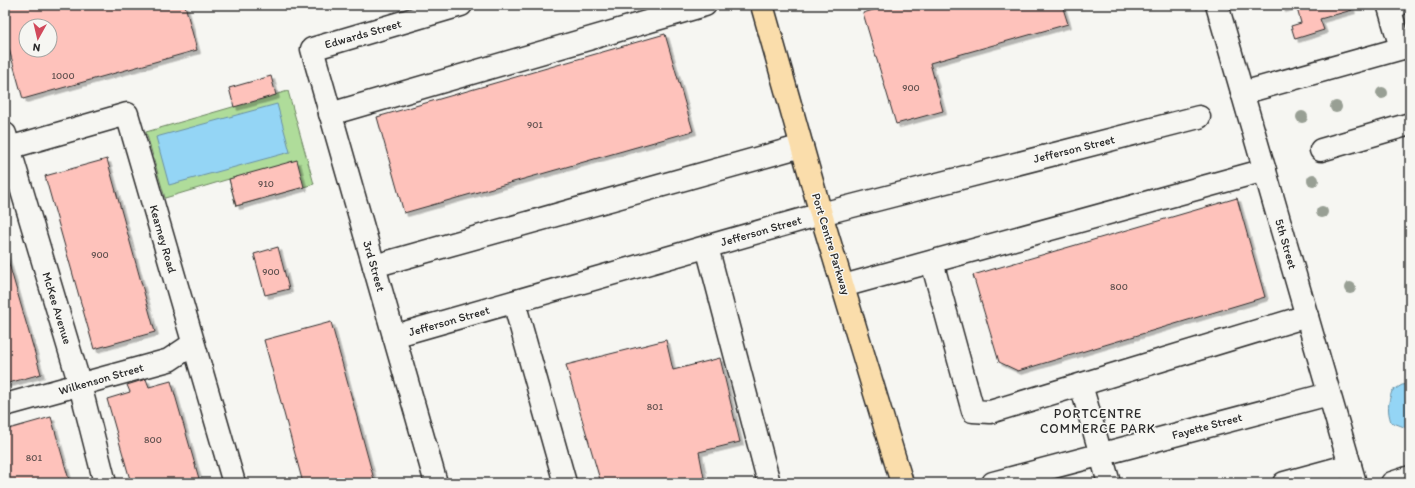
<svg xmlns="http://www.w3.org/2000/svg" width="1415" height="488" viewBox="0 0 1415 488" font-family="Itim,sans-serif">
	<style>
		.green { fill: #afdc9a; stroke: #6d8462 }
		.water { fill: #94d5f5; stroke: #6a91a4 }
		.building { fill: #fec2bb; stroke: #2b2b2b; fill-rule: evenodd; filter: url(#shadow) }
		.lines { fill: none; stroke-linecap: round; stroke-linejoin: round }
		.minor-casing { stroke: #2b2b2b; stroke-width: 25 }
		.major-casing { stroke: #2b2b2b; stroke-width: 25 }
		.minor { stroke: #f6f6f2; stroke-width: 22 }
		.major { stroke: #faddab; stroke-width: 22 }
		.tree { fill: #989f94 }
		.labels { text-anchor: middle; stroke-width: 3; stroke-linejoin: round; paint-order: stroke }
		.number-label { font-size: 10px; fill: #60514f }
		.street-label { font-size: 12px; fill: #2b2b2b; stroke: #f6f6f2 }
		.neighbourhood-label { font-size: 13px; letter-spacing: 1px; fill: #2b2b2b; stroke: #f6f6f2 }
	</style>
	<defs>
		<filter id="shadow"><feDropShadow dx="3.5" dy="3.5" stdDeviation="0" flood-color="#0004"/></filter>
	</defs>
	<rect width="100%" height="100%" fill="#f6f6f2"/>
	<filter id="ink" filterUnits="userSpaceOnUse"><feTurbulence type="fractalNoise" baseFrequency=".025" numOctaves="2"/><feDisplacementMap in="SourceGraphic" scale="8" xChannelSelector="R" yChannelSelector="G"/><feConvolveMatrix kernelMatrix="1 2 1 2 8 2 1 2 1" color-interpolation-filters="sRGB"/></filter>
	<g filter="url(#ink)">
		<path class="green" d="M288,91l26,93 -78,22 -7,-27 -64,19 -19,-66z"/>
		<g class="water">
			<path d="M277,104l13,48 -121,33 -13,-48z"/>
			<path d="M1410,384v42l-6,1 -13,-5c-4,-12 -3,-19 1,-31l10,-6z"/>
		</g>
		<g class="building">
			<path d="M5,5h180l12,45 -174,49 -18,-64zM26,26h24v24h-24z"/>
			<path d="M890,5h172l6,19 -138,39 13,48 -47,13 -33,-111z"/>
			<path d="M1281,5h69l2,5 -32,9 4,11 -29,9 -4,-13 10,-3 -5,-18 -14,4z"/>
			<path d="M665,34l28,97 -289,82 -27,-96z"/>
			<path d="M271,76l5,19 -42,12 -5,-19z"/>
			<path d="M107,159l48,173 -61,17 -49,-173z"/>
			<path d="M297,160l7,27 -68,19 -7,-27z"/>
			<path d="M1410,188v16l-4,-15z"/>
			<path d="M1237,198l28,99 -247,74 -19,-9 -26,-87z"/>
			<path d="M278,247l11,42 -24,6 -11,-41z"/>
			<path d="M5,250l36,124 -36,10z"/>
			<path d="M331,322l44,161h-72l-39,-143z"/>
			<path d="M666,340l7,30 47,-12 20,84 -41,10 6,31h-104l-35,-118z"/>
			<path d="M146,379l3,8 22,-6 29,101 10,-3 2,4h-81l-24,-84 23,-7 -3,-7z"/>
			<path d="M51,417l19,66h-65v-53z"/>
		</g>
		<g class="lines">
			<g class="minor-casing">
				<g id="minor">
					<path d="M1217,5l138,478"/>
					<path d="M1398,5l-9,2 12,41"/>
					<path d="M1242,93l168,-47"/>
					<path d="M330,114l375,-109"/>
					<path d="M5,134l75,251 25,98"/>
					<path d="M5,149l122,-35 107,369"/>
					<path d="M1321,150l89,-26"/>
					<path d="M707,247l62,236"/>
					<path d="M932,262l41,149 17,1 317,-96"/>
					<path d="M374,266l428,-120"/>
					<path d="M843,286l422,-116"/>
					<path d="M514,302l51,181"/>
					<path d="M394,336l427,-122 378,-97"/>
					<path d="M1081,385l28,98"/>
					<path d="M5,405l164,-45 24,-16"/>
					<path d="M436,483l-124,-434 149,-44"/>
					<path d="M993,483l336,-89"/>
					<path d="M1284,483l66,-18"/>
					<path d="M1392,483l18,-6"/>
				</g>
			</g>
			<g class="major-casing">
				<path id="major" d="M762,5l59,209 81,269"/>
			</g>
			<use href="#minor" class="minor"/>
			<use href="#major" class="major"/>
		</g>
		<g class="tree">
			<circle cx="1382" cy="93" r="6"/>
			<circle cx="1336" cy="107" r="6"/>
			<circle cx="1302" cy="117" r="6"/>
			<circle cx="1313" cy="180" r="6"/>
			<circle cx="1322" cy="212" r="6"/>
			<circle cx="1350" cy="288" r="6"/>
		</g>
	</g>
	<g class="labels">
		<g class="number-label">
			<text x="63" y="79">1000</text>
			<text x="911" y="91">900</text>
			<text x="535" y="128">901</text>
			<text x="266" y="187">910</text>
			<text x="100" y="258">900</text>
			<text x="271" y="275">900</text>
			<text x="1119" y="290">800</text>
			<text x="655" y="410">801</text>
			<text x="153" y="443">800</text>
			<text x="34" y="461">801</text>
		</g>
		<g class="street-label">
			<text transform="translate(363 34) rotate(-16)" y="4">Edwards Street</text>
			<text transform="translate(1074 149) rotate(-14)" y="4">Jefferson Street</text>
			<text transform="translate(761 231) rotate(-16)" y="4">Jefferson Street</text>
			<text transform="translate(163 239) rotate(74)" y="4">Kearney Road</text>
			<text transform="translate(831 244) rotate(73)" y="4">Port Centre Parkway</text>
			<text transform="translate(1286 244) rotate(74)" y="4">5th Street</text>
			<text transform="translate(374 266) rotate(74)" y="4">3rd Street</text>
			<text transform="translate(57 308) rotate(73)" y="4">McKee Avenue</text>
			<text transform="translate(449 321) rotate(-16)" y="4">Jefferson Street</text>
			<text transform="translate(101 379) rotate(-16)" y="4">Wilkenson Street</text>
			<text transform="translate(1207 426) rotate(-15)" y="4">Fayette Street</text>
		</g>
		<g class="neighbourhood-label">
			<text x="1098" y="418">PORTCENTRE<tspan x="1098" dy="15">COMMERCE PARK</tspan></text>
		</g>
	</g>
	<rect width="1415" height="488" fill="none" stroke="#f6f6f2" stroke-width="20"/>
	<rect x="10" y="10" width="1395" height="468" fill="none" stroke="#2b2b2b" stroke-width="1.5" filter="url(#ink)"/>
	<g transform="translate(38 38) rotate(188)"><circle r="19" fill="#f6f6f2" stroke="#a5a5a2"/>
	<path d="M0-3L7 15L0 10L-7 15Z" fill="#d1495b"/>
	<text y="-6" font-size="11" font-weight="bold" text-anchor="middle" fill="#2b2b2b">N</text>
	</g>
</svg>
